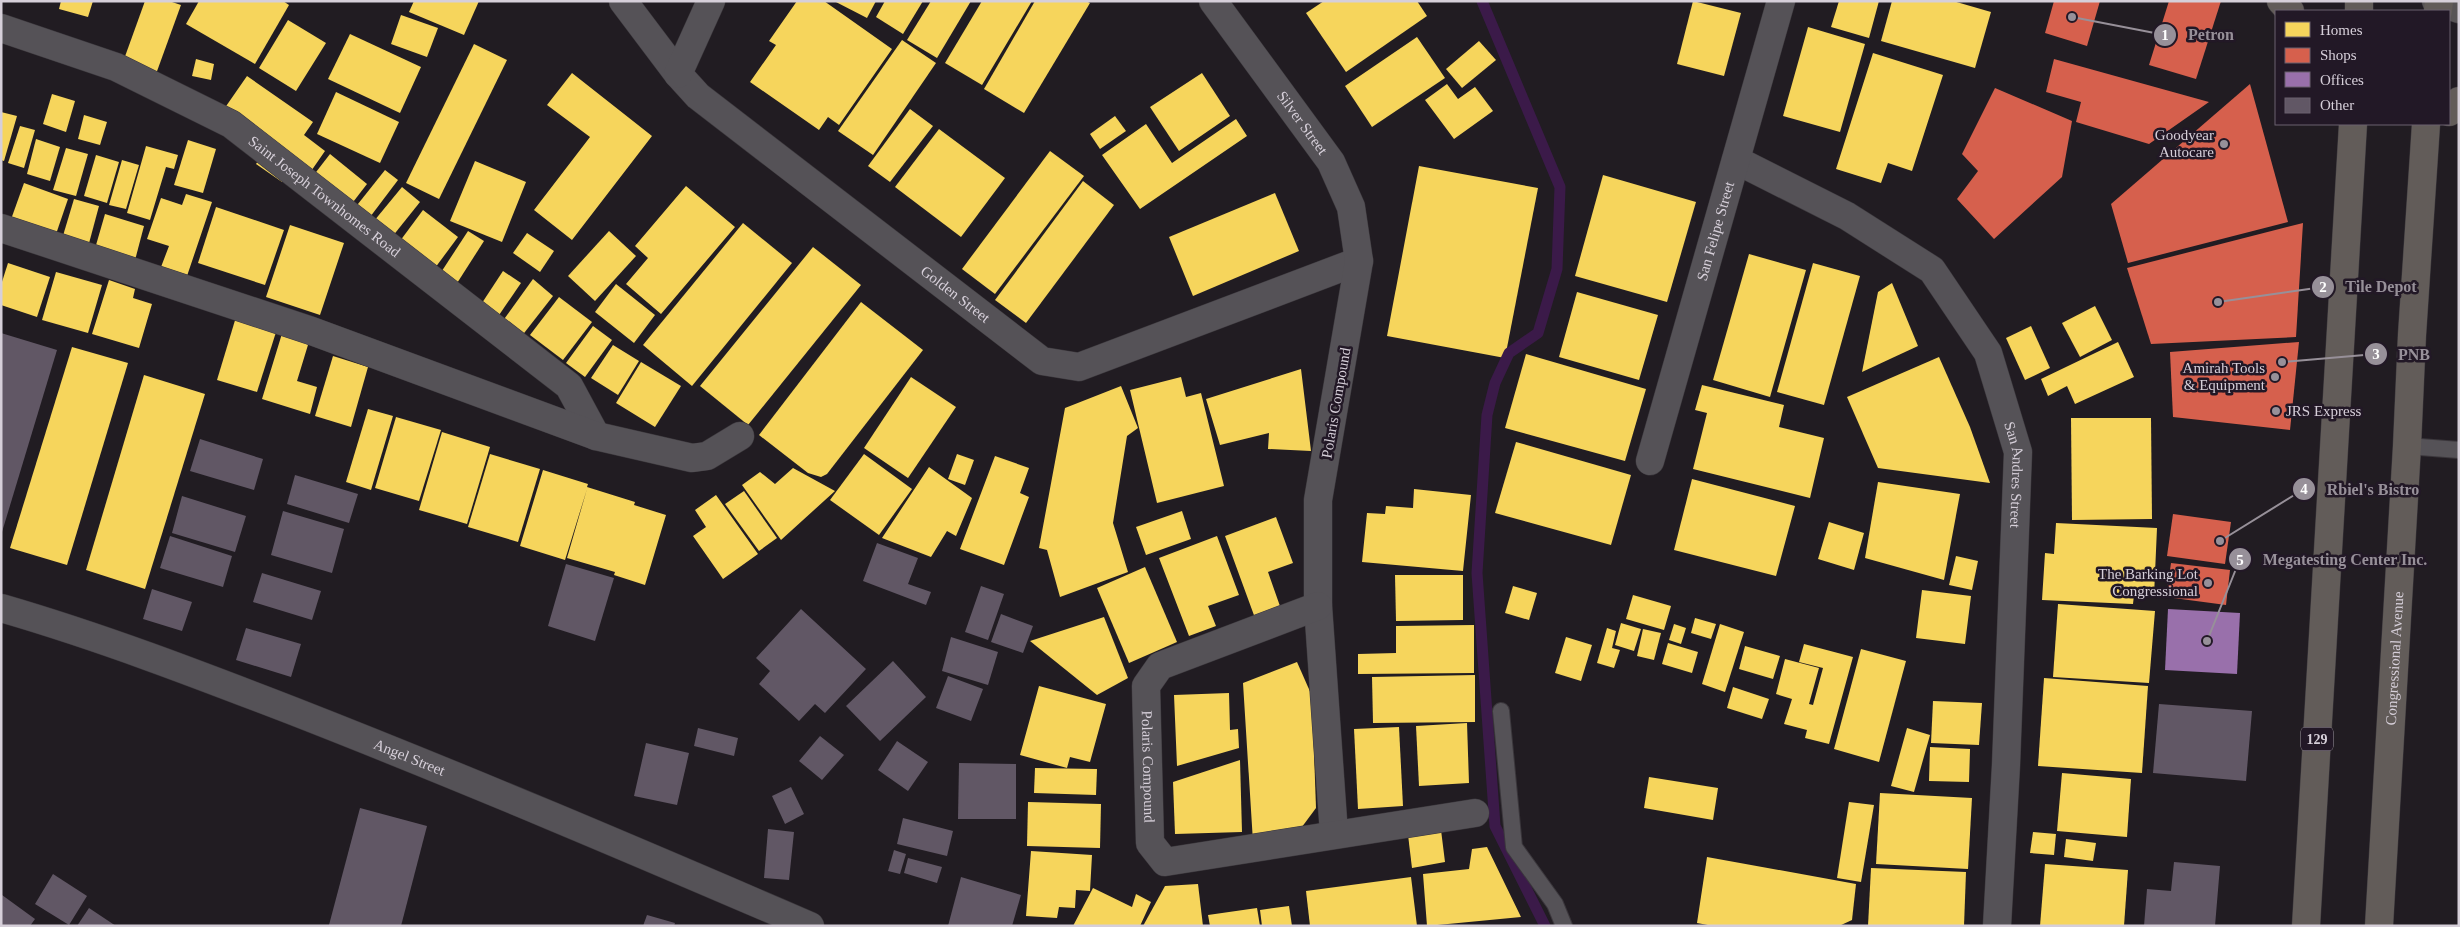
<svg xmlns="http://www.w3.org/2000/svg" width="2460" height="927" viewBox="0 0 2460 927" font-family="'Times New Roman',serif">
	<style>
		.homes { fill: #f6d55c }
		.shops { fill: #d6604d }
		.offices { fill: #9970ab }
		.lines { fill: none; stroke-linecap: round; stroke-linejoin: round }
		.stream { stroke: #3b1a49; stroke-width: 11 }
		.building { fill: #615765 }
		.lane-casing { stroke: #3b373c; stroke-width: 18 }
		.street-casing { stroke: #3b373c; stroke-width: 29 }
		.secondary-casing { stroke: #3b373c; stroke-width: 29 }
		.primary-casing { stroke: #3b373c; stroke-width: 29 }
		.lane { stroke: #555257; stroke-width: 16 }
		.street { stroke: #555257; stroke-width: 28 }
		.secondary { stroke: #585456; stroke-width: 28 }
		.primary { stroke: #625c59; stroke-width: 28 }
		.poi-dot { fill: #979099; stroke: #221826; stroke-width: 2 }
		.labels { text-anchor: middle; stroke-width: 5; stroke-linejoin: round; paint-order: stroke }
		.shield { fill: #221826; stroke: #a098a3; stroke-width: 1 }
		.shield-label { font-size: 14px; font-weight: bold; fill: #d6cfd9 }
		.street-label { font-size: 15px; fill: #d6cfd9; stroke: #221826 }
		.poi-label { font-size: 15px; fill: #d6cfd9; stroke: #221826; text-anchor: end }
		.leader { fill: none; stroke: #979099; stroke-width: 2 }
		.callout-dot { fill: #979099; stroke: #221826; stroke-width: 2 }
		.mark-label { font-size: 15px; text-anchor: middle; font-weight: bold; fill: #fff }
		.callout-label { font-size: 16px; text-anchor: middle; font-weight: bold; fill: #979099; stroke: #221826; stroke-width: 5; stroke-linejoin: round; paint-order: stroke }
	</style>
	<rect width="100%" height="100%" fill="#211c22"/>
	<g class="homes">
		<path d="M61,1h32l-5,16 -29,-8z"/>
		<path d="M145,1h24l12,4 -25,69 -33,-12z"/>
		<path d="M199,1h84l6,4 -34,59 -69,-40z"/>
		<path d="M414,1h65l-15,34 -55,-23z"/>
		<path d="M797,1h27l68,48 -53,76 -11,-8 -9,13 -69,-48 26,-37 -7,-4z"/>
		<path d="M834,1h42l-9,17z"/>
		<path d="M885,1h38l-20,33 -27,-17z"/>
		<path d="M931,1h40l-34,57 -30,-18z"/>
		<path d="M982,1h50l-50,84 -37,-22z"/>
		<path d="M1035,1h51l4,2 -66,110 -40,-24z"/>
		<path d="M1324,1h93l10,15 -81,56 -40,-59z"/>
		<path d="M1693,1l48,12 -17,63 -47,-12z"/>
		<path d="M1839,1h40l-10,37 -38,-11z"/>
		<path d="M1892,1h61l38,11 -16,56 -94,-27z"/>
		<path d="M401,15l37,13 -11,29 -36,-13z"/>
		<path d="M288,20l38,23 -30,48 -37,-23z"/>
		<path d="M1808,27l57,17 -25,88 -57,-16z"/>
		<path d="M350,34l71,33 -21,46 -72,-34z"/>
		<path d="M1417,37l28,41 -73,49 -27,-41z"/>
		<path d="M902,40l34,23 -63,92 -35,-24z"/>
		<path d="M1479,41l17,19 -34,28 -16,-19z"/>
		<path d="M474,44l33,16 -68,139 -33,-16z"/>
		<path d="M1873,53l70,22 -31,96 -24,-8 -7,20 -45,-14z"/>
		<path d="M196,59l18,5 -3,16 -19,-4z"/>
		<path d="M572,73l80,63 -80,104 -38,-30 56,-73 -43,-32z"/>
		<path d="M1202,73l28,43 -51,35 -29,-44z"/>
		<path d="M247,76l66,46 -9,13 21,16 -18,26 -15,-9 -10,14 -26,-18 13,-19 -47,-33z"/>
		<path d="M1447,84l11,15 17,-12 18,24 -39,28 -29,-39z"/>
		<path d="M336,92l63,30 -19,41 -63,-29z"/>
		<path d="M52,94l23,7 -9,31 -23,-8z"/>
		<path d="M910,109l23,17 -43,56 -22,-16z"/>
		<path d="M1,112l16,4 -13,45 -3,-1z"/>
		<path d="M84,115l23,7 -7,23 -22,-6z"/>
		<path d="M1115,116l11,15 -26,18 -10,-15z"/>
		<path d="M1236,119l11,17 -107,73 -38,-54 44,-31 26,39z"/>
		<path d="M20,126l15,4 -11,38 -16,-5z"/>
		<path d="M939,129l66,49 -44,59 -66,-50z"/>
		<path d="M36,139l24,8 -10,34 -23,-7z"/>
		<path d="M188,140l28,9 -13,44 -29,-8z"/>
		<path d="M146,146l32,9 -4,14 -8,-2 -16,53 -23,-7z"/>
		<path d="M66,148l22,6 -12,42 -23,-6z"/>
		<path d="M1050,151l34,25 -89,118 -33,-25z"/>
		<path d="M330,154l37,30 -17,22 -37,-30z"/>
		<path d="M96,155l23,7 -12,41 -23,-7z"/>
		<path d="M122,160l17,5 -13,44 -17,-4z"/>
		<path d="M475,161l51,21 -24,60 -52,-21z"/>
		<path d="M1419,166l119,22 -33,170 -118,-22z"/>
		<path d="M385,170l13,10 -34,45 -14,-11z"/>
		<path d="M1603,175l93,27 -29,100 -92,-26z"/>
		<path d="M1083,181l31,24 -88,118 -31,-23z"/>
		<path d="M24,183l44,16 -14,41 -45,-15z"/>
		<path d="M686,186l49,41 -74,87 -35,-30 22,-26 -13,-12z"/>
		<path d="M402,187l18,15 -28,35 -18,-16z"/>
		<path d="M1275,193l24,58 -106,45 -24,-59z"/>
		<path d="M186,194l26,8 -25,74 -26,-9 8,-21 -22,-7 14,-41 21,7z"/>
		<path d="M74,199l25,7 -11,41 -26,-8z"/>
		<path d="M216,207l68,23 -19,55 -67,-22z"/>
		<path d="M423,210l35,27 -23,31 -35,-27z"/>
		<path d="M105,214l39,12 -10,38 -40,-12z"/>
		<path d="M743,223l49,40 -100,123 -49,-41z"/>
		<path d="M290,225l54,18 -24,72 -54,-18z"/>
		<path d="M468,231l16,10 -32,50 -16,-11z"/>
		<path d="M609,231l27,25 -41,45 -27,-25z"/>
		<path d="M527,233l27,18 -14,21 -27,-19z"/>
		<path d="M813,247l48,38 -113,140 -48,-39z"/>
		<path d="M1749,254l57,16 -36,127 -57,-17z"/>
		<path d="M8,263l42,14 -13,40 -36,-12v-20z"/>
		<path d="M1813,263l47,13 -36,129 -47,-13z"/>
		<path d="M503,271l18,12 -24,35 -17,-12z"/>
		<path d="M56,272l46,13 -14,48 -46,-13z"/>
		<path d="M533,279l20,17 -32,41 -19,-15z"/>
		<path d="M109,280l26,9 -2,9 19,6 -13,44 -47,-14z"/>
		<path d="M1892,283l26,63 -56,26 16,-80z"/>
		<path d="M616,284l39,31 -21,28 -39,-31z"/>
		<path d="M1577,292l81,23 -19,65 -80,-23z"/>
		<path d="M559,297l33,25 -29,38 -33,-25z"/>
		<path d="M861,302l62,48 -96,124 -6,3 -13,-4 -49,-38z"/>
		<path d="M2095,306l17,34 -32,17 -18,-34z"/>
		<path d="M236,317l41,12 -20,63 -40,-12z"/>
		<path d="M593,326l19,14 -27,37 -19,-14z"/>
		<path d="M2031,326l19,42 -25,12 -19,-42z"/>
		<path d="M284,327l27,8 -14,46 20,6 -7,27 -48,-15z"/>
		<path d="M2118,342l16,35 -59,27 -8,-18 -19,10 -7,-17z"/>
		<path d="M613,345l26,16 -21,34 -27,-17z"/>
		<path d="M72,347l56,16 -61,202 -57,-17z"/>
		<path d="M1526,354l120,35 -21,72 -120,-33z"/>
		<path d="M333,356l35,11 -17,60 -36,-11z"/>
		<path d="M1939,357l31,70 20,56 -112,-15 -31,-71z"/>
		<path d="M641,362l40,24 -26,41 -39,-24z"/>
		<path d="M1301,369l10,82 -43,-2 1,-16 -49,12 -14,-46z"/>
		<path d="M144,375l61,19 -60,195 -59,-19z"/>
		<path d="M911,377l45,30 -48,71 -44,-30z"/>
		<path d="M1181,377l5,20 15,-4 23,93 -67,17 -27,-113z"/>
		<path d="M1702,385l82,20 -5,22 45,11 -14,60 -117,-29 14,-56 -12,-3z"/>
		<path d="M1121,386l17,42 -11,8 -14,87 15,49 -68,25 -13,-47 -8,-2 26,-140z"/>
		<path d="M368,409l25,7 -22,74 -25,-8z"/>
		<path d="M396,417l45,13 -22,71 -44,-13z"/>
		<path d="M2071,418h80l1,101 -80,1z"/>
		<path d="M442,432l48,15 -23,77 -48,-14z"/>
		<path d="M1516,442l115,33 -20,70 -116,-32z"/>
		<path d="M490,454l50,15 -22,73 -50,-15z"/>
		<path d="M864,454l48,35 -33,46 -49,-35z"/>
		<path d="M957,454l17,6 -9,25 -17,-6z"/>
		<path d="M995,456l34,12 -9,25 9,4 -25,68 -44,-16z"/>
		<path d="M929,467l43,31 -16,38 -9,-5 -16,26 -49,-19z"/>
		<path d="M793,468l42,23 -54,49 -39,-55 18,-13 15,12z"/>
		<path d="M543,470l45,14 -1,3 48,15 -1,3 32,10 -21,70 -31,-10 1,-3 -48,-14 20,-69 -22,71 -45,-14z"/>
		<path d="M1692,479l103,27 -19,70 -102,-26z"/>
		<path d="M1878,482l82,12 -16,86 -79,-22z"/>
		<path d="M1414,489l57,6 -8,76 -101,-9 5,-49 18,1 1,-8 27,2z"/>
		<path d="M744,491l33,47 -18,13 -34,-47z"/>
		<path d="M716,495l42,59 -35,25 -30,-43 13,-9 -11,-17z"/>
		<path d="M1182,511l9,28 -45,16 -10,-28z"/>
		<path d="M1276,517l17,46 -25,9 13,37 -26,9 -30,-82z"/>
		<path d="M1829,522l35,11 -10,37 -36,-11z"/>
		<path d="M2056,523l101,5 -3,68 -20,-1 -1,9 -91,-4 3,-47 9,1z"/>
		<path d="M1217,536l22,59 -31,11 8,20 -27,10 -30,-78z"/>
		<path d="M1956,556l22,5 -6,29 -23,-5z"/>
		<path d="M1145,567l32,75 -48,21 -32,-75z"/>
		<path d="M1395,575h68v45l-67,1z"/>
		<path d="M1513,586l24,7 -8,27 -24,-7z"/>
		<path d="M1922,590l49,6 -6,48 -49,-6z"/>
		<path d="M1633,595l38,11 -7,24 -38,-11z"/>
		<path d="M2058,604l97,7 -6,72 -96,-6z"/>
		<path d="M1104,617l24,61 -31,17 -67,-54z"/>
		<path d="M1695,618l21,6 -5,15 -20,-6z"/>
		<path d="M1621,623l20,6 -7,22 -19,-6z"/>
		<path d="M1674,624l12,4 -5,16 -12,-4z"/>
		<path d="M1720,624l24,8 -19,60 -23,-8z"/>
		<path d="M1474,625v48l-116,1v-20l38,-1v-27z"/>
		<path d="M1607,628l9,3 -4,17 8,2 -6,18 -17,-5z"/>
		<path d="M1643,629l18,4 -7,27 -17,-4z"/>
		<path d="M1566,637l26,8 -11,36 -26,-8z"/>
		<path d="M1668,643l30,9 -6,21 -30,-9z"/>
		<path d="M1804,644l49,13 -24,87 -24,-6 2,-8 -23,-6 8,-25 -16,-5 9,-35 34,9 -10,36 4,1 10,-37 -24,-6z"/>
		<path d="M1745,646l35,10 -7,23 -34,-10z"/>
		<path d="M1861,649l45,12 -27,101 -45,-13z"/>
		<path d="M1297,662l15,34 4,112 -23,31 -40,3 -10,-159z"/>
		<path d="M1475,675v47l-102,1 -1,-46z"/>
		<path d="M2044,678l104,8 -6,87 -104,-7z"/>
		<path d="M1039,686l67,18 -16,58 -20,-5 -3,11 -47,-13z"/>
		<path d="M1733,687l36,12 -7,20 -35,-11z"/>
		<path d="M1229,693l1,37 8,-1 1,19 -62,18 -3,-71z"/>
		<path d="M1933,701l49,2 -3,42 -48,-2z"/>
		<path d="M1467,723l2,60 -50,3 -3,-60z"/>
		<path d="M1399,727l4,79 -45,3 -4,-80z"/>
		<path d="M1907,728l23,7 -16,57 -23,-6z"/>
		<path d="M1930,747l40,2 -1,33 -40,-1z"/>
		<path d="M1240,760l2,72 -67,2 -2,-52z"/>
		<path d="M1035,768l62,1 -1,26 -62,-2z"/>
		<path d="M2062,773l69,6 -4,58 -70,-6z"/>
		<path d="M1649,777l69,11 -5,32 -69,-12z"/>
		<path d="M1880,793l92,5 -4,71 -92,-5z"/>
		<path d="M1028,802l73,2 -1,44 -73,-2z"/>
		<path d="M1849,802l25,3 -13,77 -24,-4z"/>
		<path d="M1441,830l4,32 -33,6 -4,-33z"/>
		<path d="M2033,832l23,2 -2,21 -24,-2z"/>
		<path d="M2066,839l30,4 -3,18 -29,-4z"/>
		<path d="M1487,847l34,70 -94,9 -4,-52 46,-5 3,-20z"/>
		<path d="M1031,851l61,4 -2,36 -14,-1 -1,18 -16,-1 -2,11 -31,-2z"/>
		<path d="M1707,857l149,27 -4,36 -13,6h-126l-16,-3z"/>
		<path d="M2045,864l83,6 -4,56h-84z"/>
		<path d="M1871,868l95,4 -2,54h-96z"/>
		<path d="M1411,877l6,49h-107l-4,-35z"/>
		<path d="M1198,884l5,42h-60l22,-40z"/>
		<path d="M1093,888l39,19 4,-13 15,8 -11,24h-67z"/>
		<path d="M1289,906l3,20h-30l-2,-16z"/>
		<path d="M1257,908l3,18h-50l-2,-11z"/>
	</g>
	<g class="shops">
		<path d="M2054,1h46l-13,45 -42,-13z"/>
		<path d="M2169,1h52l-25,78 -47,-14z"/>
		<path d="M2054,59l155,43 -60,42 -73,-22 5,-20 -35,-10z"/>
		<path d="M2250,84l38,138 -160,41 -17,-59z"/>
		<path d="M1995,88l77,33 -10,56 -68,62 -37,-40 21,-28 -16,-17z"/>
		<path d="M2303,223l-7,114 -145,7 -24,-76z"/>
		<path d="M2299,342l-9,88 -117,-13 -3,-65z"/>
		<path d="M2173,514l58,8 -6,42 -58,-8z"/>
		<path d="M2171,563l59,7 -4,35 -60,-8z"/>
	</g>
	<path class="offices" d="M2168,609l72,4 -3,61 -72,-4z"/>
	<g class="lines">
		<path class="stream" d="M1482,1l78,186 -3,82 -19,64 -29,20 -14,30 -8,32 -10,158 18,253 50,100"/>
	</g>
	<g class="building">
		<path d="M1,333l56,17 -55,182h-1z"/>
		<path d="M200,439l63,20 -9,31 -64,-19z"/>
		<path d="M295,475l63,19 -9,29 -62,-19z"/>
		<path d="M182,496l64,20 -11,36 -63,-19z"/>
		<path d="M283,511l61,18 -12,44 -61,-18z"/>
		<path d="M170,536l62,20 -9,31 -63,-19z"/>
		<path d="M877,543l41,15 -10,26 23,8 -5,13 -63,-24z"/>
		<path d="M566,564l48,14 -19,63 -47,-15z"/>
		<path d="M262,573l59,18 -9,29 -59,-18z"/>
		<path d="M981,586l23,8 -16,46 -23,-8z"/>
		<path d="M152,589l40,13 -10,29 -39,-12z"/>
		<path d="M801,609l65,60 -41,44 -10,-9 -16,17 -40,-37 11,-13 -14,-13z"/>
		<path d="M1001,614l32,12 -10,27 -32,-11z"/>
		<path d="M246,628l55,16 -10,33 -55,-17z"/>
		<path d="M951,637l47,15 -10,33 -46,-14z"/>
		<path d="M893,661l33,36 -46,44 -34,-35z"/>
		<path d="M948,676l35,13 -12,32 -35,-13z"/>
		<path d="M2159,704l93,7 -6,70 -93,-8z"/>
		<path d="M698,728l40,10 -4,18 -40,-10z"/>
		<path d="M820,736l24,19 -22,25 -23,-19z"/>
		<path d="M897,741l31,21 -20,29 -30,-21z"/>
		<path d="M646,743l43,10 -12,52 -43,-9z"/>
		<path d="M959,763l57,1v55h-58z"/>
		<path d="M791,787l13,27 -19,10 -13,-28z"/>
		<path d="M360,808l67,18 -26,100 -72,-1z"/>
		<path d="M903,818l50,13 -6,25 -50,-12z"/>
		<path d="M768,829l26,3 -5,48 -25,-2z"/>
		<path d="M894,850l12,4 -6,20 -12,-3z"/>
		<path d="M908,858l34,9 -5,16 -33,-10z"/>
		<path d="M2174,862l46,4 -5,60h-71l3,-37 24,2z"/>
		<path d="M53,874l34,22 -18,29 -34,-21z"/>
		<path d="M961,877l60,18 -9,31h-64z"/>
		<path d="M2,895l33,24 -5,7h-29z"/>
		<path d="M89,908l27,18h-39z"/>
		<path d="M647,915l28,8 -1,3h-31z"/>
	</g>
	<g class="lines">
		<g class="lane-casing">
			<g id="lane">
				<path d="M2407,446l52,4"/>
				<path d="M1501,711l13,136 41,57 9,22"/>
			</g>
		</g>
		<g class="street-casing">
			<g id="street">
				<path id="s1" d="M623,1l55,73 20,22 344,265 37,6 280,-106"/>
				<path id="s2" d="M1213,1l118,161 20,45 8,54 -41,239v106l16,228"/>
				<path id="s3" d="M1,28l115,39 115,57 338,262 27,50"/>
				<path d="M678,74l33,-73"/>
				<path id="s4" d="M1736,160l111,56 85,54 56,83 30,99 -12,313 -9,161"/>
				<path d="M1,228l308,102 287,106 96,22 15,-2 33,-20"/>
				<path id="s5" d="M1650,461l131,-460"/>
				<path id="s6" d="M1318,606l-158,60 -14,20 4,157 15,19 310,-49"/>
				<path id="s7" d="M1,608c100,29 196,66 292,103 174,68 345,141 517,215"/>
			</g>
		</g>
		<g class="secondary-casing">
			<path id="secondary" d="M2436,1l23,8"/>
		</g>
		<g class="primary-casing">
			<g id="primary">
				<path d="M2281,1l9,10"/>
				<path d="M2359,11v-10"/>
				<path d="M2438,11l1,-10"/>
				<path d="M2449,112l10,-11"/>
				<path d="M2306,926l47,-802"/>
				<path id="s8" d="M2379,926l28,-480 5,-111 14,-211"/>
			</g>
		</g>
		<use href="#lane" class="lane"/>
		<use href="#street" class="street"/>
		<use href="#secondary" class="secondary"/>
		<use href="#primary" class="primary"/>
	</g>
	<g class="poi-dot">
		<circle cx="2224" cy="144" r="5"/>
		<circle cx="2275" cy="377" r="5"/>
		<circle cx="2276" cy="411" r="5"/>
		<circle cx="2208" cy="583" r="5"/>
	</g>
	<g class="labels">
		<rect class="shield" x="2301" y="727.5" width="32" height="23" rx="4"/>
		<g class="shield-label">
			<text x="2317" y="744">129</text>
		</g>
		<g class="street-label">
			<text dy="5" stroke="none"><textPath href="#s2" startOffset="151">Silver Street</textPath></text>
			<text dy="5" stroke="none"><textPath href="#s3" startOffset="368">Saint Joseph Townhomes Road</textPath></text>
			<text dy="5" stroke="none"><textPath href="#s5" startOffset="239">San Felipe Street</textPath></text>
			<text dy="5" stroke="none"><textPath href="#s1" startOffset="446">Golden Street</textPath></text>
			<text transform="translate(1336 403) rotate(-80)" y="5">Polaris Compound</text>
			<text dy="5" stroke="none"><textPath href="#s4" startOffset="451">San Andres Street</textPath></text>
			<text dy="5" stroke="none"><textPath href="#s8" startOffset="268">Congressional Avenue</textPath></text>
			<text dy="5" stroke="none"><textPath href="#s7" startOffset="435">Angel Street</textPath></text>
			<text dy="5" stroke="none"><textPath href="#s6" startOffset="274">Polaris Compound</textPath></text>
		</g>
		<g class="poi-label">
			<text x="2214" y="140">Goodyear<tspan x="2214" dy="17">Autocare</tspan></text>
			<text x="2265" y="373">Amirah Tools<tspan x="2265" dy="17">&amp; Equipment</tspan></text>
			<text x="2286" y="416" text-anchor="start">JRS Express</text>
			<text x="2198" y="579">The Barking Lot<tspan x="2198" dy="17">Congressional</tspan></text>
		</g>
	</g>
	<path class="leader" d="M2072 17L2165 35M2218 302L2323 287M2282 362L2376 354M2220 541L2304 489M2207 641L2240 559"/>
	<g class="callout-dot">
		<circle cx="2072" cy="17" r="5"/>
		<circle cx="2218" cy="302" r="5"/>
		<circle cx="2282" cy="362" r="5"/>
		<circle cx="2220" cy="541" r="5"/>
		<circle cx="2207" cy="641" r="5"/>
		<circle cx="2165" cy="35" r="12"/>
		<circle cx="2323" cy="287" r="12"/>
		<circle cx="2376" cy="354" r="12"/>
		<circle cx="2304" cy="489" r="12"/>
		<circle cx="2240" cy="559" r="12"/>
	</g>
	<g class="mark-label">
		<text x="2165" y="40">1</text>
		<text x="2323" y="292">2</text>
		<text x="2376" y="359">3</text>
		<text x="2304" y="494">4</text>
		<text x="2240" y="565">5</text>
	</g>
	<g class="callout-label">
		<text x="2211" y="40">Petron</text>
		<text x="2381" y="292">Tile Depot</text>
		<text x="2414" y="360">PNB</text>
		<text x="2373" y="495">Rbiel's Bistro</text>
		<text x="2345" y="565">Megatesting Center Inc.</text>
	</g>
	<rect width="2460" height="927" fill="none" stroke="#d6cfd9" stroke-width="5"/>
	<rect x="2275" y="10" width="175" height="115" fill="#221826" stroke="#6a616e"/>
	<rect x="2285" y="22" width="25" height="15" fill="#f6d55c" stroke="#6a616e"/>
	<text x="2320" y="35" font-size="15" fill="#d6cfd9">Homes</text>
	<rect x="2285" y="48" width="25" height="15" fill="#d6604d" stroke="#6a616e"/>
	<text x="2320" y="60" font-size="15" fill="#d6cfd9">Shops</text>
	<rect x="2285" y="72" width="25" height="15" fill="#9970ab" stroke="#6a616e"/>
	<text x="2320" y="85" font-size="15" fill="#d6cfd9">Offices</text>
	<rect x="2285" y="98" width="25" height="15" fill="#615765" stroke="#6a616e"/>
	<text x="2320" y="110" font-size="15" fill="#d6cfd9">Other</text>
</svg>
